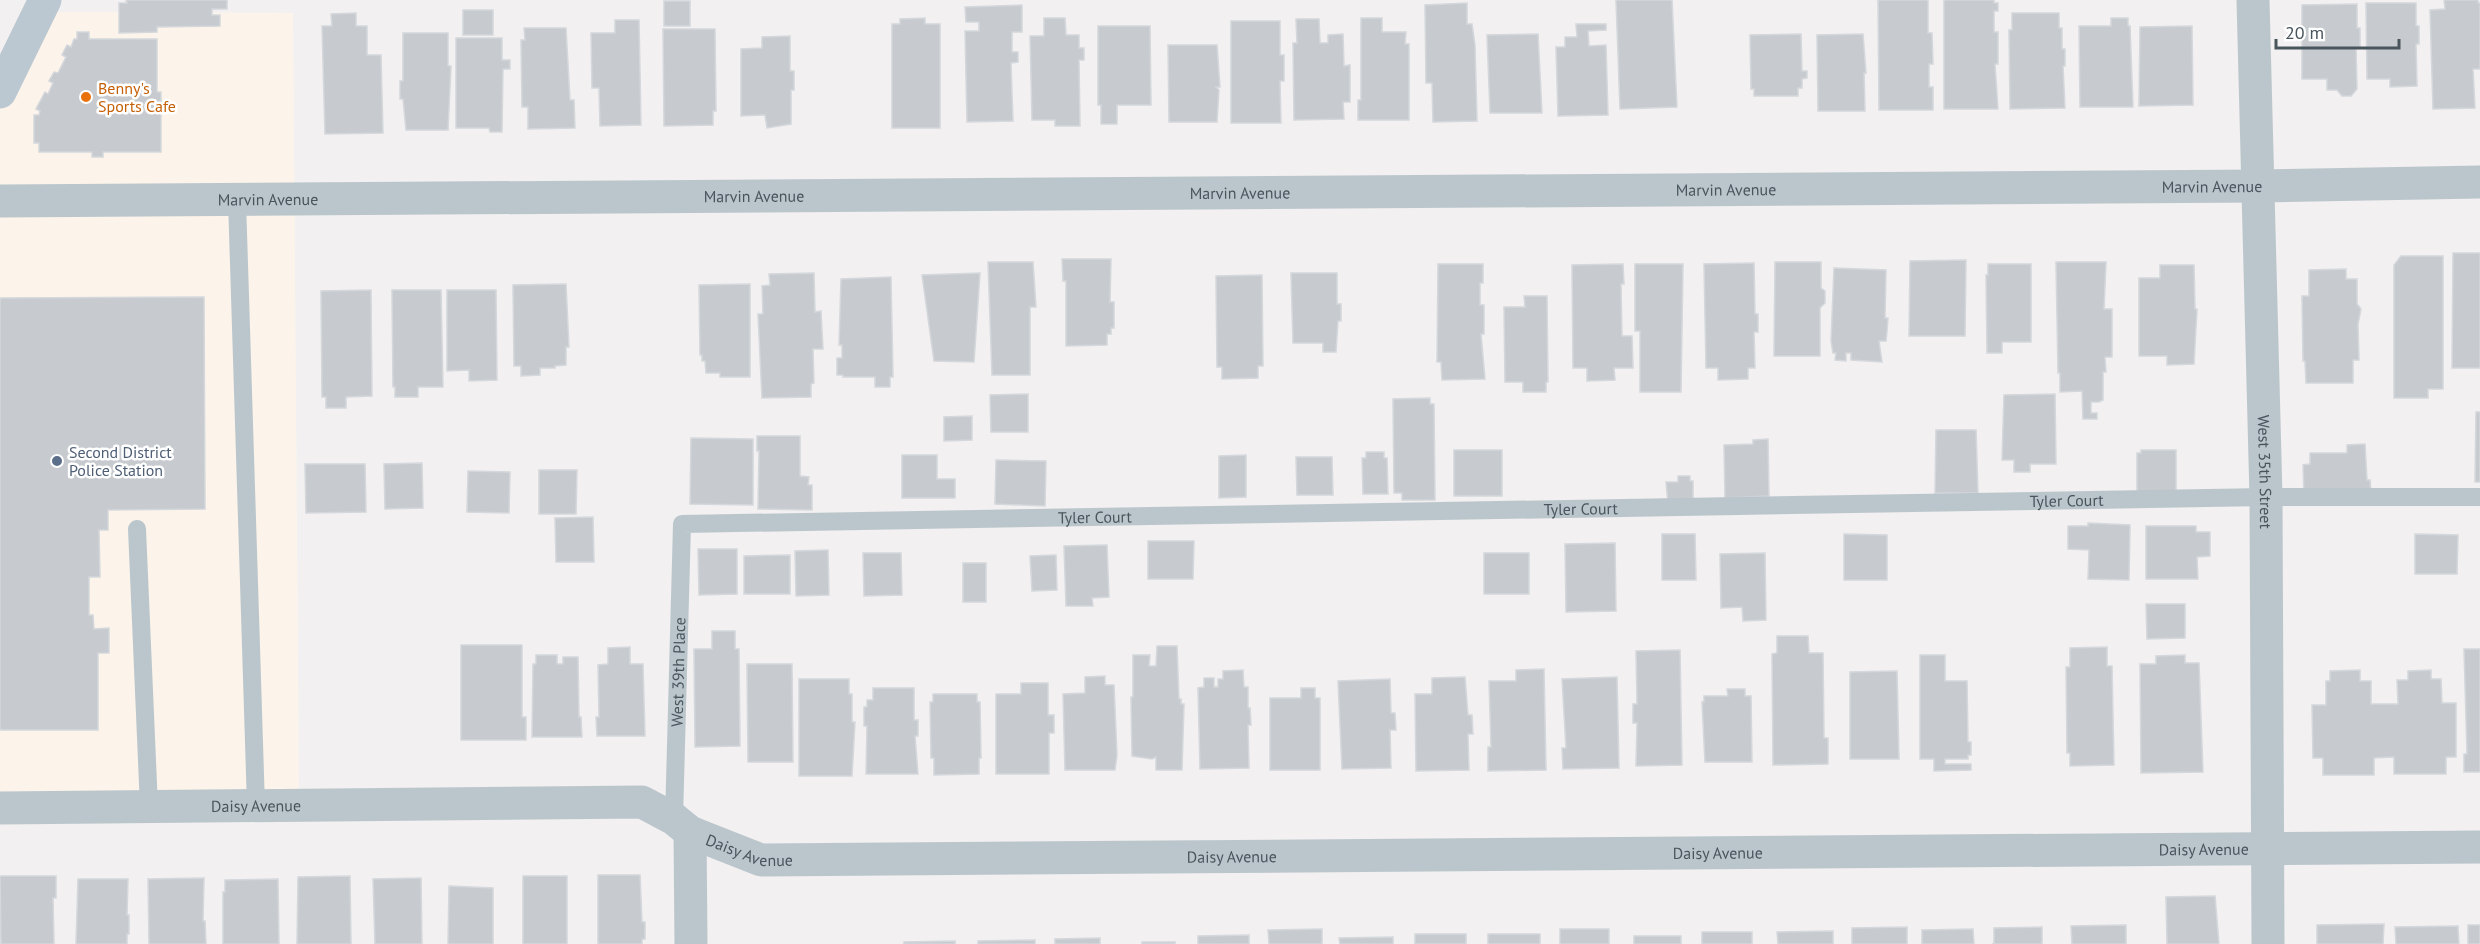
<svg xmlns="http://www.w3.org/2000/svg" width="2480" height="944" viewBox="0 0 2480 944" font-family="'PT Sans',sans-serif">
	<style>
		.commercial { fill: #fcf4ea }
		.building { fill: #c7cbcf; stroke: #d4d7db; stroke-width: 1.5 }
		.lines { fill: none; stroke-linecap: round; stroke-linejoin: round }
		.service { stroke: #bbc6cc; stroke-width: 18 }
		.minor { stroke: #bbc6cc; stroke-width: 33 }
		.secondary { stroke: #bcc8d1; stroke-width: 33 }
		.food-dot { fill: #e8710a; stroke: #fff; stroke-width: 2 }
		.service-dot { fill: #5c6f8a; stroke: #fff; stroke-width: 2 }
		.labels { text-anchor: middle; stroke-width: 5; stroke-linejoin: round; paint-order: stroke }
		.food-label { font-size: 16px; fill: #c56008; stroke: #fff; text-anchor: start }
		.street-label { font-size: 16px; fill: #48555d; stroke: #fff }
		.service-label { font-size: 16px; fill: #4e5e75; stroke: #fff; text-anchor: start }
	</style>
	<rect width="100%" height="100%" fill="#f2f0f0"/>
	<path class="commercial" d="M39,12l254,1 6,793 -299,2v-716z"/>
	<g class="building">
		<path d="M126,0h101v9h-15v6h8v11l-63,1v5l-38,1v-30h8z"/>
		<path d="M1616,0h56l5,107 -57,2z"/>
		<path d="M1878,0h50v33h4l1,31h-4v23h4v23h-54z"/>
		<path d="M1944,0h50v3h4v8h-4v21h4v32h-3l3,45h-54z"/>
		<path d="M2444,0h34v3h2v66h-7l2,39 -42,1 -3,-99 15,-1z"/>
		<rect x="664" y="1" width="26" height="25"/>
		<path d="M1467,3v21h5l3,21 2,76 -44,1 -1,-39h-6l-1,-78z"/>
		<path d="M2366,3h50v23h3v18h-3l1,42 -27,1v-8h-23z"/>
		<path d="M2357,4v24h3v20h-4l1,41 -6,7h-9l-5,-6h-10v-11h-25v-74z"/>
		<path d="M1022,5v27h-10v20h6v10l-7,1 2,58 -46,1 -2,-91h14v-9h-13l-1,-15z"/>
		<rect x="463" y="10" width="30" height="25"/>
		<path d="M356,13v13h11v29h14l2,78 -58,1 -3,-108h10l-1,-12z"/>
		<path d="M2012,13h47v15h3v21h3v17h-2l2,42 -55,1 -1,-79h3z"/>
		<path d="M925,18v6h15v104h-48v-104h8v-5z"/>
		<path d="M1044,18h21l1,17h13v13h5v12h-5l1,66h-25v-6h-23l-2,-84h14z"/>
		<path d="M1361,18h21v14h24l-1,12h4v76h-51v-20h3z"/>
		<path d="M2111,18h17v8h2l3,81h-53l-1,-81h32z"/>
		<path d="M1296,19h23l1,24h8v-8l15,-1 1,32 6,-1v37h-7l1,17 -50,1 -1,-77h4z"/>
		<path d="M615,20h24l2,105 -41,1 -1,-38h-7l-1,-55h24z"/>
		<path d="M1231,21h49v34h4v26h-4l1,42h-50z"/>
		<path d="M1576,24h30v6l-18,1 1,15 17,-1 2,70 -50,1 -2,-69h9v-10h12z"/>
		<path d="M1098,26h52l1,79h-34v19h-16v-19h-3z"/>
		<path d="M2192,26l1,79 -54,1 1,-79z"/>
		<path d="M524,28h42l4,72h4l1,28 -47,1v-22h-6l-1,-67h4z"/>
		<path d="M663,29h52l1,82h-3v14l-49,1z"/>
		<path d="M77,32h12v7h68v53h4v60h-58v5h-11v-5h-53v-9h-5v-28h5l1,-4 -4,-2 9,-17 3,2 5,-11 -4,-2 5,-9 4,1 8,-16 -4,-2 5,-10 4,2 3,-8h3z"/>
		<path d="M403,33h45v33h3l-3,64h-42l-3,-31h-3v-18h3z"/>
		<path d="M1538,34l4,79h-52l-3,-78z"/>
		<path d="M1801,34l1,37h5v7l-5,1v9h-4v8h-44v-7h-3l-1,-54z"/>
		<path d="M1863,34l3,39h-2l1,38h-47l-1,-76z"/>
		<path d="M790,36v35h4v19h-3v34l-24,4 -2,-13 -24,1v-67l21,-1v-11z"/>
		<path d="M456,38h46v22h8v9h-7l-1,63h-12l-1,-4h-33z"/>
		<path d="M1168,45h49l3,42h-4l3,3 -2,32h-48z"/>
		<path d="M2453,253h27v115h-28z"/>
		<path d="M2401,256h42v133h-15v9h-34v-133z"/>
		<path d="M1062,259h49l-1,43h4v26h-3v6h-4v11l-41,1v-65h-3z"/>
		<path d="M1966,260l-1,76h-56l1,-75z"/>
		<path d="M988,262h45l3,45h-6v68h-38z"/>
		<path d="M1775,262h46v26l4,3v12l-5,5v48h-46z"/>
		<path d="M2056,262h50l-2,47h8v48h-7l1,15h-3v28l-4,2h-8v11h6v6h-14l-1,-28 -22,1v-19h-2z"/>
		<path d="M1754,263l1,51h3v18h-4l1,36h-7v11l-30,1v-12h-12l-2,-104z"/>
		<path d="M1438,264h45v19h-3v22h4v29h-3l4,45 -43,1 -1,-18h-4z"/>
		<path d="M1623,264l1,20h-3l1,52h10l1,32h-19l1,12 -28,1v-13h-14l-1,-103z"/>
		<path d="M1635,264h48l-2,128h-41v-61h-5z"/>
		<path d="M1988,264h43v78h-29v11h-15l-1,-78h2z"/>
		<path d="M2160,265h34l1,44h2l-3,55 -27,1v-9h-28v-78h21z"/>
		<path d="M1834,268l52,2 -1,48h3l-1,13 -1,10h-7l3,21 -31,-2v-7h-5v8l-11,-1 1,-7h-3l-2,-12z"/>
		<path d="M2346,269v10h11v25l4,5 -3,15 1,36h-6v23h-47l-1,-22h-2l-1,-65h7v-26z"/>
		<path d="M814,273l1,39 6,-1 2,38h-10l1,34 -3,1v13l-49,1 -4,-84h5l-1,-28 8,-1 -1,-11z"/>
		<path d="M980,273l-6,89 -40,-1 -12,-86z"/>
		<path d="M1291,273h46v31h4v17h-3l-2,31h-13v-9h-30z"/>
		<path d="M1262,275l1,91h-5v12l-36,1v-12h-5l-1,-91z"/>
		<path d="M891,277l2,100h-3v10h-15v-10h-32v-2h-6v-17h5v-13h-3l2,-66z"/>
		<path d="M566,284l3,63h-3v18l-11,1v2h-15v7l-19,1v-10h-7l-1,-81z"/>
		<path d="M750,284v93h-30v-4h-14l-1,-12h-3v-6h-2l-1,-70z"/>
		<path d="M371,290l1,106 -26,1v11h-20v-11h-4l-1,-106z"/>
		<path d="M392,290h49l2,97h-25v10h-23v-10h-2z"/>
		<path d="M447,290h49l1,90 -28,1v-11l-22,1z"/>
		<path d="M1524,296h23l1,86h-2v10h-23v-10h-18l-1,-75h21z"/>
		<path d="M204,297l1,212 -97,1v20h-9l1,47h-11v38h4l1,14 15,-1v25h-11v77h-98v-432z"/>
		<path d="M1028,394v38h-37l-1,-37z"/>
		<path d="M2055,394l1,70h-26v8h-16v-12h-12l2,-65z"/>
		<path d="M1430,398v6h4l1,96h-33v-7h-8l-1,-94z"/>
		<path d="M2476,412h4v70h-5z"/>
		<path d="M972,416v24l-28,1v-24z"/>
		<path d="M1936,430h40l2,63h-43z"/>
		<path d="M757,436h43v40l9,1 -1,8h4v25l-54,-1 1,-58h-2z"/>
		<path d="M691,438l62,1v66l-63,-1z"/>
		<path d="M1768,439l1,57 -44,2 -1,-53 29,-1v-4z"/>
		<path d="M2365,444l2,36h3l1,12 -67,4 -1,-31 7,-1v-11h37v-8z"/>
		<rect x="1454" y="450" width="48" height="46"/>
		<path d="M2141,450h35v48h-39v-45h4z"/>
		<path d="M1366,452h18v6h3l1,36h-25l-1,-36h4z"/>
		<path d="M902,455h35v24h18v19h-53z"/>
		<path d="M1246,455v42l-27,1v-42z"/>
		<path d="M1296,457h36l1,38h-36z"/>
		<path d="M996,460l50,1 -1,45 -50,-2z"/>
		<path d="M422,463l1,45 -38,1 -1,-45z"/>
		<path d="M305,464h60l1,48 -60,1z"/>
		<path d="M539,470h38l-1,44h-37z"/>
		<path d="M468,471l42,1 -1,41 -42,-1z"/>
		<path d="M1678,476h12v5h3v18l-25,5 -2,-22h12z"/>
		<path d="M593,517l1,45h-38l-1,-44z"/>
		<path d="M2088,523l42,2 -1,55 -41,-1 1,-29 -21,-1v-23h20z"/>
		<path d="M2146,526h50v6h14v24l-13,1 1,22h-52z"/>
		<path d="M1662,534h33l1,46h-34z"/>
		<path d="M1844,534l43,1v45h-43z"/>
		<path d="M2415,534l43,1 -1,39h-42z"/>
		<path d="M1148,541h46l-1,38h-45z"/>
		<path d="M1615,543l1,68 -50,1 -1,-68z"/>
		<path d="M1107,545l2,52 -17,1 1,8h-27l-2,-60z"/>
		<path d="M698,549h39v45l-38,1z"/>
		<path d="M828,550l1,45 -33,1 -1,-45z"/>
		<path d="M863,553h38l1,42 -38,1z"/>
		<rect x="1484" y="553" width="45" height="41"/>
		<path d="M1765,553l1,67 -23,1 -1,-14 -21,1 -1,-54z"/>
		<path d="M790,555v39h-46v-38z"/>
		<path d="M1056,555l1,35 -25,1 -2,-35z"/>
		<rect x="963" y="563" width="23" height="39"/>
		<path d="M2146,604h39v34l-38,1z"/>
		<path d="M712,631h23v18h4l1,97 -45,1 -1,-98h18z"/>
		<path d="M1777,636h31l1,17h14l1,85h4v26l-55,1 -1,-111 5,-1z"/>
		<path d="M461,645h61v72h4v23h-65z"/>
		<path d="M1157,646h20l2,53h2v5h3l-2,66h-26v-13l-4,2 -20,-3 -1,-59h2v-42h17l-1,11h7z"/>
		<path d="M630,647v17h13l2,72h-48l-1,-19h3l-1,-52 10,-1v-16z"/>
		<path d="M2107,647v19h5l2,99 -44,1v-13h-3l-1,-86h4v-19z"/>
		<path d="M2464,649h16v123h-16v-18h3z"/>
		<path d="M1680,650l2,115 -46,1 1,-43h-4v-19h4l-1,-53z"/>
		<path d="M536,655h21v9h6v-7h15l1,60h2l1,20h-50l1,-73h3z"/>
		<path d="M1920,655h25v26h22l1,61h3v13h-3v4h-23v5h26v6l-37,1v-12h-14z"/>
		<path d="M2185,655v8h14l4,109 -62,1 -1,-109h16v-8z"/>
		<path d="M747,664h45l1,98h-45z"/>
		<path d="M1544,669l2,101 -58,1v-24h3l-2,-66h27v-11z"/>
		<path d="M1243,670l1,17h4v21h2l1,17h-3l1,43 -49,1 -2,-81 6,-1v-9h10v9h4v-8h5v-8z"/>
		<path d="M2360,670v11h11v23h27l-1,-24h11v-9l23,-1v9h10l1,24h14v54h-10v17h-52v-17l-20,1v17h-51v-17h-10l-1,-53h14v-24h4v-10z"/>
		<path d="M1897,671l2,88h-49v-87z"/>
		<path d="M1105,676v9h9l3,70 -2,15h-50l-2,-76 22,-1v-16z"/>
		<path d="M1465,677l3,38h4l1,19h-5l1,36 -53,1 -1,-77h17v-16z"/>
		<path d="M1617,677l2,91 -56,1 -1,-21h4l-4,-69z"/>
		<path d="M799,679h50v15h3v28h3l-3,54h-53z"/>
		<path d="M1390,679l1,34h4l1,17h-6l1,38 -49,1 -4,-88z"/>
		<path d="M1021,683h27v32h6v18h-5v41h-53v-80h25z"/>
		<path d="M873,688h41v32h4v16h-3l3,38h-52l1,-48h-3v-19h3v-7h6z"/>
		<path d="M1301,688h14v10h5v72h-50v-72h31z"/>
		<path d="M1727,689h18v7h6l1,66h-47l-3,-60h2v-6h24z"/>
		<path d="M933,694h44v8h3l1,56h-2v16l-45,1v-17h-3l-1,-56h3z"/>
		<path d="M598,875h42l2,47h3v17h-3v5h-44z"/>
		<path d="M0,876h56v22h-3l1,46h-53z"/>
		<path d="M350,876l1,68h-54l1,-67z"/>
		<rect x="523" y="876" width="44" height="68"/>
		<path d="M204,878l-1,43h2l1,23h-57l-1,-65z"/>
		<path d="M421,878l1,66h-47l-2,-65z"/>
		<path d="M78,879h50l-1,36h2v19h-2v10h-51z"/>
		<path d="M278,879l1,65h-56v-52h2v-12z"/>
		<path d="M449,886l44,2v56h-45z"/>
		<path d="M2215,896l4,48h-52l-1,-47z"/>
		<path d="M2384,924l-1,20h-66v-19z"/>
		<path d="M2126,925v19h-54l-1,-18z"/>
		<rect x="2468" y="925" width="12" height="19"/>
		<path d="M2458,926l1,18h-63l-1,-17z"/>
		<path d="M1907,927v17h-55v-16z"/>
		<path d="M2042,927v17h-50h2v-16z"/>
		<path d="M1322,929v15h-53l-1,-14z"/>
		<rect x="1560" y="929" width="49" height="15"/>
		<path d="M1973,929l1,15h-52v-14z"/>
		<path d="M1833,931v13h-55l-1,-12z"/>
		<rect x="1702" y="932" width="50" height="12"/>
		<rect x="1415" y="934" width="51" height="10"/>
		<rect x="1488" y="934" width="52" height="10"/>
		<path d="M1249,935v9h-51v-8z"/>
		<rect x="1634" y="936" width="47" height="8"/>
		<path d="M1393,937v7h-53l-1,-6z"/>
		<path d="M1100,938v6h-45v-5z"/>
		<path d="M1035,940v4h-57v-3z"/>
		<path d="M955,941v3h-51v-2z"/>
		<rect x="1142" y="942" width="33" height="2"/>
	</g>
	<g class="lines">
		<g class="service">
			<path d="M237,200l19,606"/>
			<path d="M137,529l12,278"/>
			<path id="s1" d="M674,819l8,-295 1584,-27h214"/>
		</g>
		<g class="minor">
			<path id="s2" d="M2253,0l13,497 2,447"/>
			<path id="s3" d="M0,201l2259,-15 221,-4"/>
			<path id="s4" d="M0,808l642,-6 32,17 16,13 71,28 1719,-13"/>
			<path d="M690,832l1,112"/>
		</g>
		<path class="secondary" d="M0,92l45,-92"/>
	</g>
	<circle class="food-dot" cx="86" cy="97" r="6"/>
	<circle class="service-dot" cx="57" cy="461" r="6"/>
	<g class="labels">
		<g class="food-label">
			<text x="98" y="94">Benny's<tspan x="98" dy="18">Sports Cafe</tspan></text>
		</g>
		<g class="street-label">
			<text dy="6" stroke="none"><textPath href="#s3" startOffset="2212">Marvin Avenue</textPath></text>
			<text dy="6" stroke="none"><textPath href="#s3" startOffset="1726">Marvin Avenue</textPath></text>
			<text dy="6" stroke="none"><textPath href="#s3" startOffset="1240">Marvin Avenue</textPath></text>
			<text dy="6" stroke="none"><textPath href="#s3" startOffset="754">Marvin Avenue</textPath></text>
			<text dy="6" stroke="none"><textPath href="#s3" startOffset="268">Marvin Avenue</textPath></text>
			<text dy="6" stroke="none"><textPath href="#s2" startOffset="472">West 35th Street</textPath></text>
			<text dy="6" stroke="none"><textPath href="#s1" startOffset="1680">Tyler Court</textPath></text>
			<text dy="6" stroke="none"><textPath href="#s1" startOffset="1194">Tyler Court</textPath></text>
			<text dy="6" stroke="none"><textPath href="#s1" startOffset="708">Tyler Court</textPath></text>
			<text dy="6" stroke="none"><textPath href="#s1" startOffset="147">West 39th Place</textPath></text>
			<text dy="6" stroke="none"><textPath href="#s4" startOffset="256">Daisy Avenue</textPath></text>
			<text dy="6" stroke="none"><textPath href="#s4" startOffset="762">Daisy Avenue</textPath></text>
			<text dy="6" stroke="none"><textPath href="#s4" startOffset="2218">Daisy Avenue</textPath></text>
			<text dy="6" stroke="none"><textPath href="#s4" startOffset="1732">Daisy Avenue</textPath></text>
			<text dy="6" stroke="none"><textPath href="#s4" startOffset="1246">Daisy Avenue</textPath></text>
		</g>
		<g class="service-label">
			<text x="69" y="458">Second District<tspan x="69" dy="18">Police Station</tspan></text>
		</g>
	</g>
	<path d="M2276 39v9h123v-9" fill="none" stroke="#48555d" stroke-width="3"/>
	<text x="2285" y="39" font-size="18" fill="#48555d" stroke="#ffffff" stroke-width="4.5" paint-order="stroke">20 m</text>
</svg>
